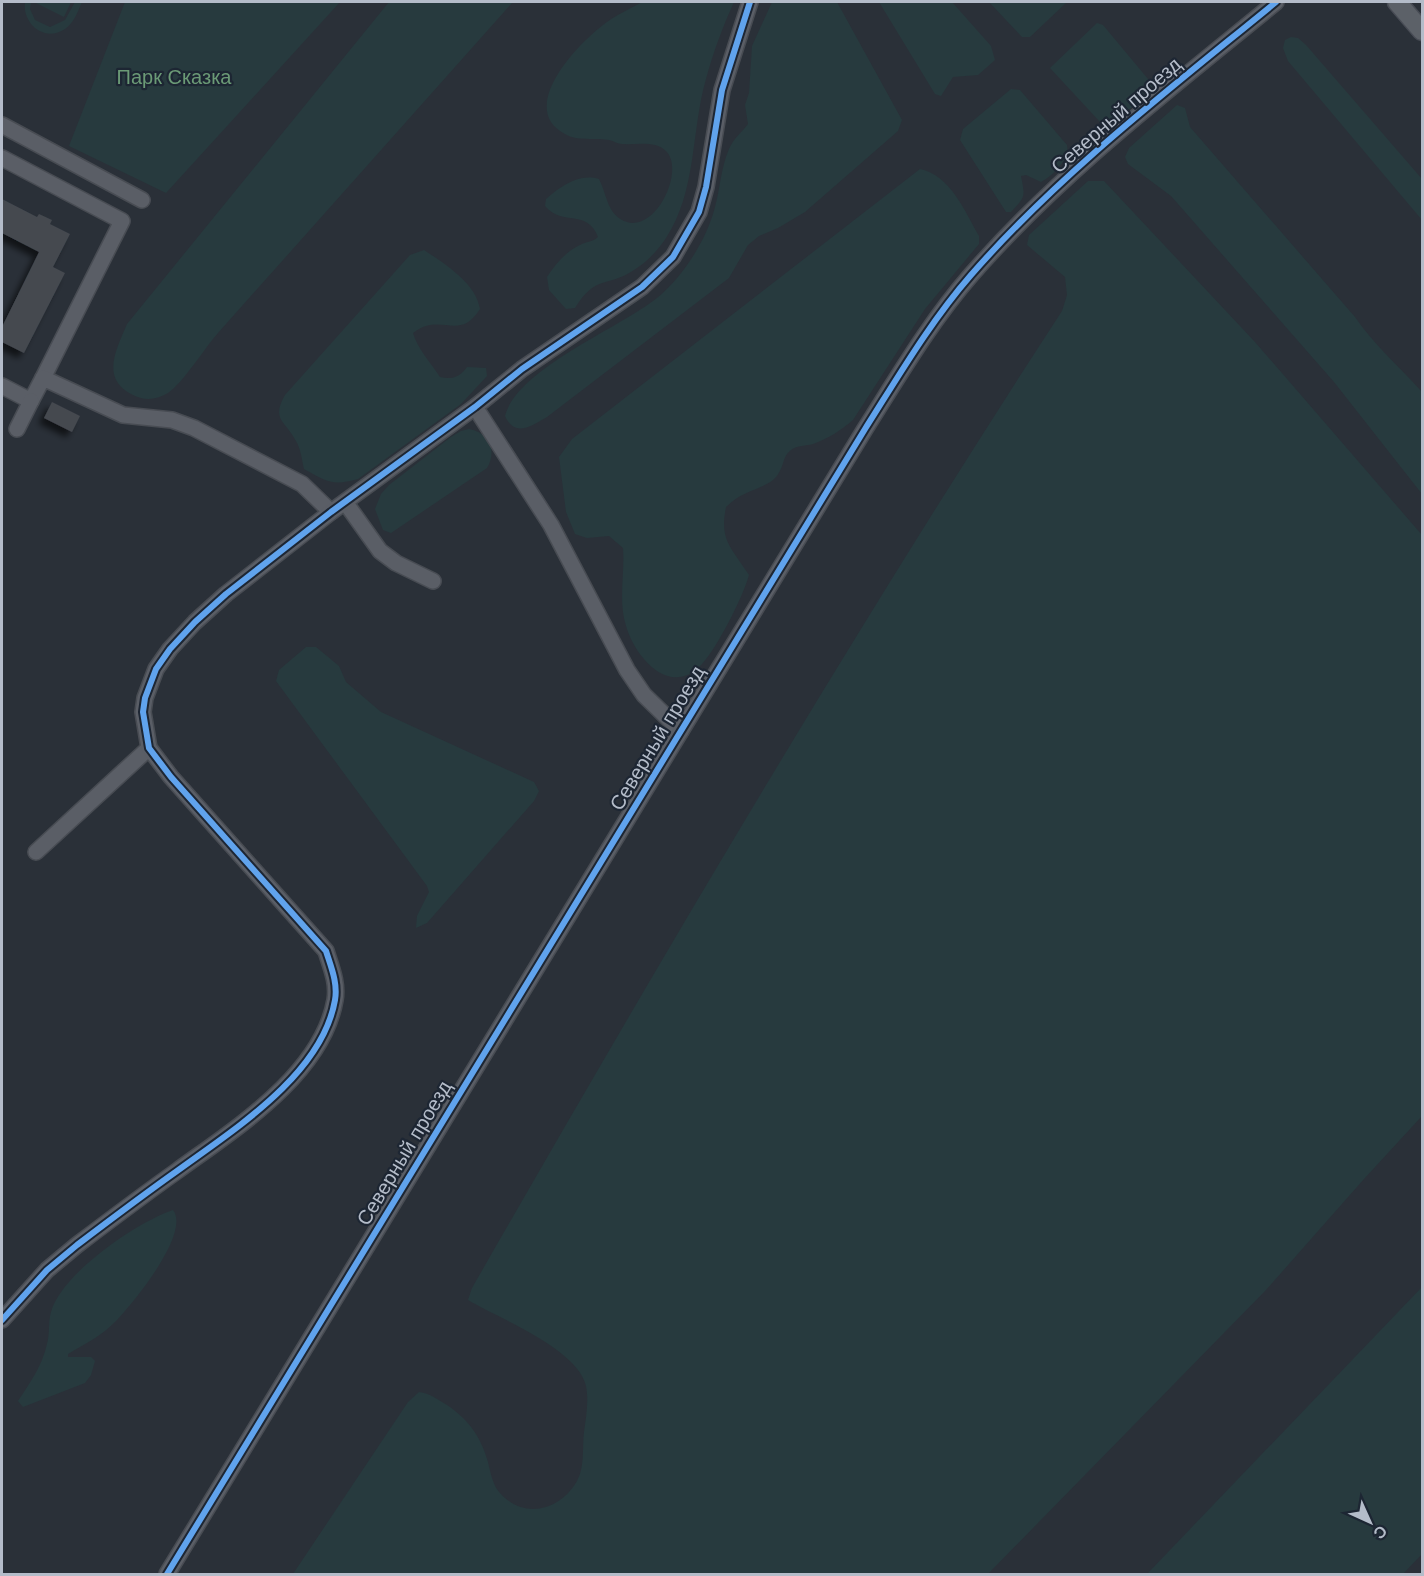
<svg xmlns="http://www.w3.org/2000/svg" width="1424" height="1576" viewBox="0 0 1424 1576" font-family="Arial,sans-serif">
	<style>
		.green { fill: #273a3e }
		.building { fill: #444950; filter: url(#shadow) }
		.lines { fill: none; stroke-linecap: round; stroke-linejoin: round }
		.minor-casing { stroke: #484c53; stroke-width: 18 }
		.major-casing { stroke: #484c55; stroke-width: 21 }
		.minor { stroke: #5a5e66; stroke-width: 15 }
		.major { stroke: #5c6168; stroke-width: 18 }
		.cycleway-casing { stroke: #1d2633; stroke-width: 10 }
		.cycleway { stroke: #60a3ed; stroke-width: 6 }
		.labels { text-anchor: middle; stroke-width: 4.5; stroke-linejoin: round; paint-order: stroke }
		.park-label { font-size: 20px; fill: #6b9a76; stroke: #1d2633 }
		.street-label { font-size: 20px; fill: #b4bcc9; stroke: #1d2633 }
	</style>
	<defs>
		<filter id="shadow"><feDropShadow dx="-5.5" dy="5.5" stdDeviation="3" flood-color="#0009"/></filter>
	</defs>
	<rect width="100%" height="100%" fill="#2a3038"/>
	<g class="green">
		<path d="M25,2h6l-1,7 5,11 15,7 15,-7 10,-18h7c-4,9 -8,21 -17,27 -21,14 -43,-6 -40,-27z"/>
		<path d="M34,2h37l-7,15z"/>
		<path d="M125,2h215l-174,191 -97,-47z"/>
		<path d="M389,2h124l-295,331c-14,16 -35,50 -50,60 -12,7 -23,8 -35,2 -33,-16 -17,-45 -6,-71z"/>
		<path d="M642,2h92c-11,24 -21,51 -28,77 -15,52 -9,112 -40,159 -8,12 -19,24 -32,32 -27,18 -38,4 -59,38l-9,1 -17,-19 -2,-13c8,-12 19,-26 33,-32 7,-4 11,-2 18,-8 -11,-29 -35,-10 -53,-31l1,-7c15,-13 33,-26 53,-20 8,15 8,37 28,43 30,9 58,-52 39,-71 -11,-11 -30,-6 -44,-7 -4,0 -8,-3 -13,-4 -14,-3 -31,2 -44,-6 -49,-26 13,-90 38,-109 11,-9 27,-16 39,-23z"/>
		<path d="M772,2h65l65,118 -4,11 -93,81 -27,16 -19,8 -11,9 -19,33 -182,139c-16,9 -32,21 -42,-1 12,-47 113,-87 152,-118 26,-21 50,-59 58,-91 5,-18 6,-40 14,-58 4,-10 13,-17 19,-25l-3,-19 4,-12 3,-47z"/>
		<path d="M879,2h73l39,44 4,14 -17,15 -25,2 -12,19 -6,-2z"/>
		<path d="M989,2h78l-37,35h-8z"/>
		<path d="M1097,23l6,2 50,60 -2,6 -38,32h-12l-51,-55z"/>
		<path d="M1291,37l7,1 8,7 116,134v41l-134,-159 -5,-13 2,-8z"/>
		<path d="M1011,89l9,1 47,55 1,9c-6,11 -16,22 -27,28l-15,-7 -5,1c4,21 5,20 -10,36h-5l-46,-72 3,-11z"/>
		<path d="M1177,105l8,3 5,19 165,190c19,28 45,50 67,75v102l-88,-112 -163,-186 -43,-32 -3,-7 4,-9z"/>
		<path d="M920,169c31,7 44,41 59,67v8l-54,65 -72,111c-13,11 -24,18 -40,24 -7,2 -16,1 -22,6 -10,7 -6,20 -18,30 -15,11 -30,10 -47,27 -7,34 6,41 23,68 -6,22 -32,73 -47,89 -32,35 -67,-7 -76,-38 -8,-25 -1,-53 -3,-78l-14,-12 -22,2 -12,-4 -9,-22 -7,-55 13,-18z"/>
		<path d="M1088,181h16l151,161 167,193v581l-58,63 -98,111 -278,284h-695l115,-172 11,-10c11,1 19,8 28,13 22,15 34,32 41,57 2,9 5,23 11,30 24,28 61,19 78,-11 8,-15 5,-33 7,-49 2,-15 5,-31 2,-46 -8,-37 -86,-67 -118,-86l4,-12c189,-330 382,-658 590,-977l5,-16 -2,-18 -38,-32 2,-10z"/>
		<path d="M424,250c21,14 52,33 56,59 -18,28 -32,11 -54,17 -4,1 -9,4 -13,7 4,15 18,30 27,44 12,3 20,0 27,-10l19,1 1,8 -26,28 -103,75c-25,7 -31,3 -54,-10 -2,-8 -3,-20 -8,-28 -11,-21 -25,-21 -11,-46l125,-140z"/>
		<path d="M469,429c21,4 28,22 18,39l-96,65 -8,-3 -8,-21 6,-15 8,-9 62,-48 10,-6z"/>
		<path d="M306,647h10l23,19 7,16 35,30 153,70 5,9 -5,10 -107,122 -11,5 1,-12 12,-24 -2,-6 -151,-205 3,-11z"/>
		<path d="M173,1210c18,23 -40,93 -56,110 -14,15 -32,24 -49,34v3h23l4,4 -4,14 -6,8 -62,24 -5,-6c12,-18 24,-35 29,-57 3,-10 1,-22 4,-32 10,-38 86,-90 122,-102z"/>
		<path d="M1422,1287v267l-19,20h-256z"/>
	</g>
	<g class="building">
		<path d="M2,199l35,18 2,-3 13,6 -2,4 20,10 -17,33 12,6 -41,80 -22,-11v-15l37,-75 -37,-19z"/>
		<path d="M52,402l28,14 -8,16 -28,-14z"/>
	</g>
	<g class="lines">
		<g class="minor-casing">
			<g id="minor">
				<path d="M2,125l140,75"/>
				<path d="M2,158l120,63 -79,157"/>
				<path d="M2,386l29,15 12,-23 80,37 49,5 22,8 108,56 29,28"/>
				<path d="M475,407l76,118 76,145 17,25 37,36"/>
				<path d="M17,429l14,-28"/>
				<path d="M345,502l35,49 16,12 37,18"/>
				<path d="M36,852l113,-104"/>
				<path d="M2,1320l45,-50 30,-25c33,-25 66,-50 100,-74 56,-41 145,-96 158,-171 3,-17 -4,-33 -9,-49l-155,-174 -22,-29 -6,-36 2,-14 11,-29 14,-20 25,-27 31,-28 105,-82 144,-105 47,-38 120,-82 31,-30 26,-45 7,-25 16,-97 28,-88"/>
				<path d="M167,1574l698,-1145c33,-52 65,-107 106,-154 89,-102 200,-187 305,-273"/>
			</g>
		</g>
		<g class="major-casing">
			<path id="major" d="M1397,2l25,29"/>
		</g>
		<use href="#minor" class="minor"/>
		<use href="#major" class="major"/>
		<g class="cycleway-casing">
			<g id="cycleway">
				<path d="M2,1320l45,-50 30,-25c33,-25 66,-50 100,-74 56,-41 145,-96 158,-171 3,-17 -4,-33 -9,-49l-155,-174 -22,-29 -6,-36 2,-14 11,-29 14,-20 25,-27 31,-28 105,-82 144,-105 47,-38 120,-82 31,-30 26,-45 7,-25 16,-97 28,-88"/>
				<path d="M167,1574l698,-1145c33,-52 65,-107 106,-154 89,-102 200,-187 305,-273"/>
			</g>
		</g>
		<use href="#cycleway" class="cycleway"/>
	</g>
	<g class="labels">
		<g class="park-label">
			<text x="174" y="84">Парк Сказка</text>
		</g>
		<g class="street-label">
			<text transform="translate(1116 115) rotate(-41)" y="7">Северный проезд</text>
			<text transform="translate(657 738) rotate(-59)" y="7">Северный проезд</text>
			<text transform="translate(404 1153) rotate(-59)" y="7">Северный проезд</text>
		</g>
	</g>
	<rect width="1424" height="1576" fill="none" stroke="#b4bcc9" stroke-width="6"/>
	<g transform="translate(1370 1522) rotate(135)" stroke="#1d2633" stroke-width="4.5" paint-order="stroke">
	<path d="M0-4.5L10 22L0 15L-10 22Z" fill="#b4bcc9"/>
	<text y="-9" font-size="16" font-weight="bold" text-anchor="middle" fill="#b4bcc9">С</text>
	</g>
</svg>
